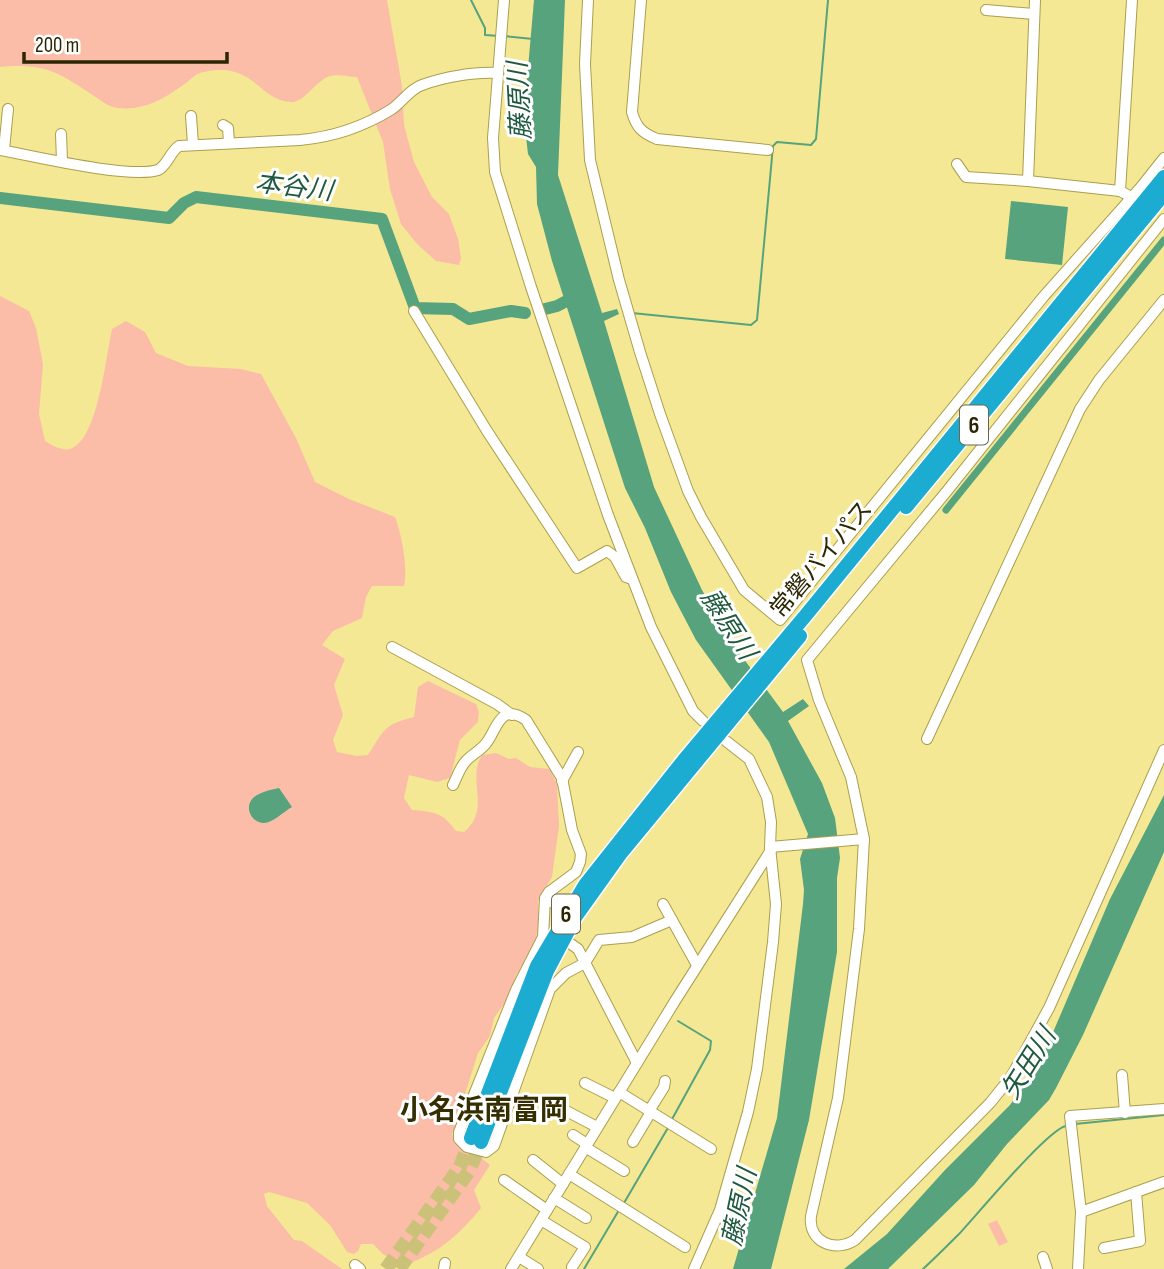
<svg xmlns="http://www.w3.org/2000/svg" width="1164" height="1269" viewBox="0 0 1164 1269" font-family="'Sofia Sans Condensed','Noto Sans JP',sans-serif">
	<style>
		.green { fill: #fbbda7 }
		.water { fill: #56a37d }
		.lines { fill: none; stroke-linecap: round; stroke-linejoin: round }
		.stream { stroke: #56a37d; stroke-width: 2 }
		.canal { stroke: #56a37d; stroke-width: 7 }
		.river { stroke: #56a37d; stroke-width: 12 }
		.highway-tunnel { stroke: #ccc178; stroke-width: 14; stroke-dasharray: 14 7; stroke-linecap: butt }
		.minor-casing { stroke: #ab9f4d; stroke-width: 12 }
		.highway-casing { stroke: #fff; stroke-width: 17 }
		.minor { stroke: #fff; stroke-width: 10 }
		.highway { stroke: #1cacd1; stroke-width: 14 }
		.labels { text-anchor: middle; stroke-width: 6; stroke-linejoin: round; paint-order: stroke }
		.shield { fill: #fff; stroke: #6b674f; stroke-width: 2 }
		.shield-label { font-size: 23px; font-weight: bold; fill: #2b2603 }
		.street-label { font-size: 24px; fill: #2b2603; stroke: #fff }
		.water-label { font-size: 26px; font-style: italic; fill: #1f5a40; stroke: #fff }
		.quarter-label { font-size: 28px; font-weight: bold; fill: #352e00; stroke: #fff }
	</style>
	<rect width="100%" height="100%" fill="#f4e895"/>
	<g class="green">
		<path d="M0,0h387l15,86 2,39 10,37 18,35 17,17 9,25 3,19 -2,7 -23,-4 -19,-17 -16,-20 -11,-35 -7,-47 -26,-65c-8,0 -19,-3 -27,-1 -15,5 -25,26 -38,26 -34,-1 -37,-41 -88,-30 -7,1 -12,6 -18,11 -21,15 -41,28 -68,25 -10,-1 -16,-7 -24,-12 -36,-24 -50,-33 -94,-29z"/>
		<path d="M0,296l29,15 7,17 7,36 -4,50 6,27c7,4 16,10 25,8 28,-8 36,-94 42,-120l14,-8 19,11 11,21 32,13 53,3 20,5 35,64 19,44 34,17 46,18c7,19 13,50 9,69h-32l-6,11 -4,21 -29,13 -11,14 23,14 -11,26 9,30 -10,25 4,12 20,4 11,-1c17,-26 15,-30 46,-38l4,-30 10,-6 48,23 3,8 -1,10 -18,18 -10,38 -13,4 -28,-7 -5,23 8,12c23,2 30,2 44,21l8,1c28,-23 2,-52 18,-77l14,-2 13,6 7,-1 14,9 20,2 7,16 2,41 -7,51 -14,24 1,22 -5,24 -18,28 -8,23 -14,20 -4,18 -12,17 -26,82 38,30 -16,25 7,18c-22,27 -40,43 -73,56l-24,-9 -11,-11h-12l-3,7 -4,3 -7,-2 -17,-27 -23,-22 -38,-11 -5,2 3,12 27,34 8,1 40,28h-342z"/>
		<path d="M997,1220l11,22 -9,4 -11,-22z"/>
	</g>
	<g class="water">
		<path d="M534,0h31l-7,175 44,138 15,-4 2,5 -15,7 50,166 48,103 30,53 51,69 20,-13 6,7 -21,15 34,62 13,35 5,40 -3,20v74l-28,168 -38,149h-38l44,-151 26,-214 1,-14 -4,-31 8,-25 -39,-92 -73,-102 -25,-48 -26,-64 -20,-40 -73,-227 -15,-57 -1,-37 -8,-13 -3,-26v-26z"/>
		<path d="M1011,201l57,6 -6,58 -57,-6z"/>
		<path d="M279,788l13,19c-8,4 -20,17 -29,16 -12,-1 -19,-16 -10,-25 7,-6 17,-8 26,-10z"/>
		<path d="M1164,795v57l-81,183 -27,53 -7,12 -42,44 -33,41 -86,84h-44l43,-35 58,-64 65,-65 20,-28 18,-33 62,-145z"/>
	</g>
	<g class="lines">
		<g class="stream">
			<path d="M471,0l14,28v7l14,1"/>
			<path d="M504,36l29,3"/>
			<path d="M632,313l119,12 6,-5 16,-174 4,-4 34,3 5,-6 12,-139"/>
			<path d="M671,1121l39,-71 1,-9 -33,-20"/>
			<path d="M1075,1124l89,-9"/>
			<path d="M624,1203l45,-77"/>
			<path d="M584,1269l35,-59"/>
			<path d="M923,1269c12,-11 24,-23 36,-35 17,-18 89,-105 107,-108"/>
		</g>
		<path class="canal" d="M946,510l218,-270"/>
		<g class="river">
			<path d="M0,198l169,20 15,-15 12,-6 186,22 33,89 38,1 16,10 42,-8 14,2"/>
			<path d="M545,309l12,-3 19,-10"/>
		</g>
		<g class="highway-tunnel">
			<path d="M386,1269l74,-102 11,-29"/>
			<path d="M399,1269l70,-98 12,-29"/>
		</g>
		<g class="minor-casing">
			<g id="minor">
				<path d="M504,0l-11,138 2,34 36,115 77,228 43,112 42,84 10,10"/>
				<path d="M588,0l-3,64 5,96 29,120 21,72 20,62 28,77 13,26 43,73 36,30 264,-324 97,-109 23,-29"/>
				<path d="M641,0l-9,112c4,15 10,21 25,27l111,11"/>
				<path d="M986,10l48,4"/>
				<path d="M191,116l2,28"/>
				<path d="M223,125l5,3 1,15"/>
				<path d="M61,134l1,27"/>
				<path d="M0,150c33,6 129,29 158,20 9,-4 12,-18 21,-24l121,-6c33,-3 65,-14 92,-31 10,-7 18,-20 30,-24 22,-8 51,-13 74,-12"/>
				<path d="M4,150l4,-41"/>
				<path d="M957,164l9,13 62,4 92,10 17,9"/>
				<path d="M1028,181l7,-181"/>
				<path d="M1120,191l12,-191"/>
				<path d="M1164,219l-217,272 -140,169 12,40 32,77 13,62 -5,90 -21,169 -27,118c-3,26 24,37 44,24l135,-137 21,-26 38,-69 115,-258"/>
				<path d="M414,311l73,120 90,137 30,-17 8,6 11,20 6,2"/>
				<path d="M392,647l105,57 15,11"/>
				<path d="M927,739l153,-330 19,-29 65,-80"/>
				<path d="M562,781l16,-29"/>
				<path d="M453,785c4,-8 7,-18 13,-24 6,-7 16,-11 21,-19 10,-13 13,-40 39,-22l36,58 10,52 9,24 -1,8 -4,10 -27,20 -4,6 -2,39 -27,53 -57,142v7l8,8 19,5 8,-6 56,-157 16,-16 19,-10 14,-23 33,-3 40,-17"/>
				<path d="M770,847l94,-8"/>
				<path d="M549,892l1,9 17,11"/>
				<path d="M663,904l34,61"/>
				<path d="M564,939l14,10 59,114"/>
				<path d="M1122,1075l3,38"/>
				<path d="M585,1083l30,15"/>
				<path d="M619,1092l92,57"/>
				<path d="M551,1103l46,24"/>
				<path d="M649,1111l15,-24 1,-6"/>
				<path d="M573,1135l14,9"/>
				<path d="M633,1142l18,-30"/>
				<path d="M585,1147l39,24"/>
				<path d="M533,1160l30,24"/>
				<path d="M569,1174l116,73"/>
				<path d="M504,1180l43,30"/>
				<path d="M554,1198l32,20"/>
				<path d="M1081,1212l83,-30"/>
				<path d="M541,1220l44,27 -13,20"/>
				<path d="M1104,1248l36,-7 -4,-49"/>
				<path d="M519,1257l19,12"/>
				<path d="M1043,1257l4,12"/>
				<path d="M355,1265l5,4"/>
				<path d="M444,1269l1,-6"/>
				<path d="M511,1269l164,-268 96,-151"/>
				<path d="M694,1269l26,-59 28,-98 9,-43 16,-127 3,-38 -6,-57 1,-25 -4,-25 -18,-38 -23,-18"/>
				<path d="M1078,1269l3,-57 -11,-96 94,-7"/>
			</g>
		</g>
		<g class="highway-casing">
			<g id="highway">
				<path d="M906,507l258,-313"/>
				<path d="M471,1138l66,-172 48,-81 99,-125 122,-145 358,-438"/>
				<path d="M481,1142l66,-171 29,-55 45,-63 179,-217"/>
			</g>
		</g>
		<use href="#minor" class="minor"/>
		<use href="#highway" class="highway"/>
	</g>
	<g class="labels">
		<g class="shield">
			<rect x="960" y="405.5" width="28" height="39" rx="5"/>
			<rect x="552" y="894.5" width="28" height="39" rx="5"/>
		</g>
		<g class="shield-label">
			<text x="974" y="433">6</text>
			<text x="566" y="922">6</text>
		</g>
		<g class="street-label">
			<text transform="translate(821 559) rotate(-50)" y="8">常磐バイパス</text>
		</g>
		<g class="water-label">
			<text transform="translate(519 101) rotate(-93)" y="9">藤原川</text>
			<text transform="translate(294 186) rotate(7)" y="9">本谷川</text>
			<text transform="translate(729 624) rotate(57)" y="9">藤原川</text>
			<text transform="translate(1028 1063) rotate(-58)" y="9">矢田川</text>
			<text transform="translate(739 1207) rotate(-78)" y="9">藤原川</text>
		</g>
		<g class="quarter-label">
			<text x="484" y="1119">小名浜南富岡</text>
		</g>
	</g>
	<path d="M24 52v10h203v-10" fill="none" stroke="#2b2603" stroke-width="3.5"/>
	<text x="35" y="52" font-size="21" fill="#2b2603" stroke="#ffffff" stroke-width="5" paint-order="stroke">200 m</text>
</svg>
